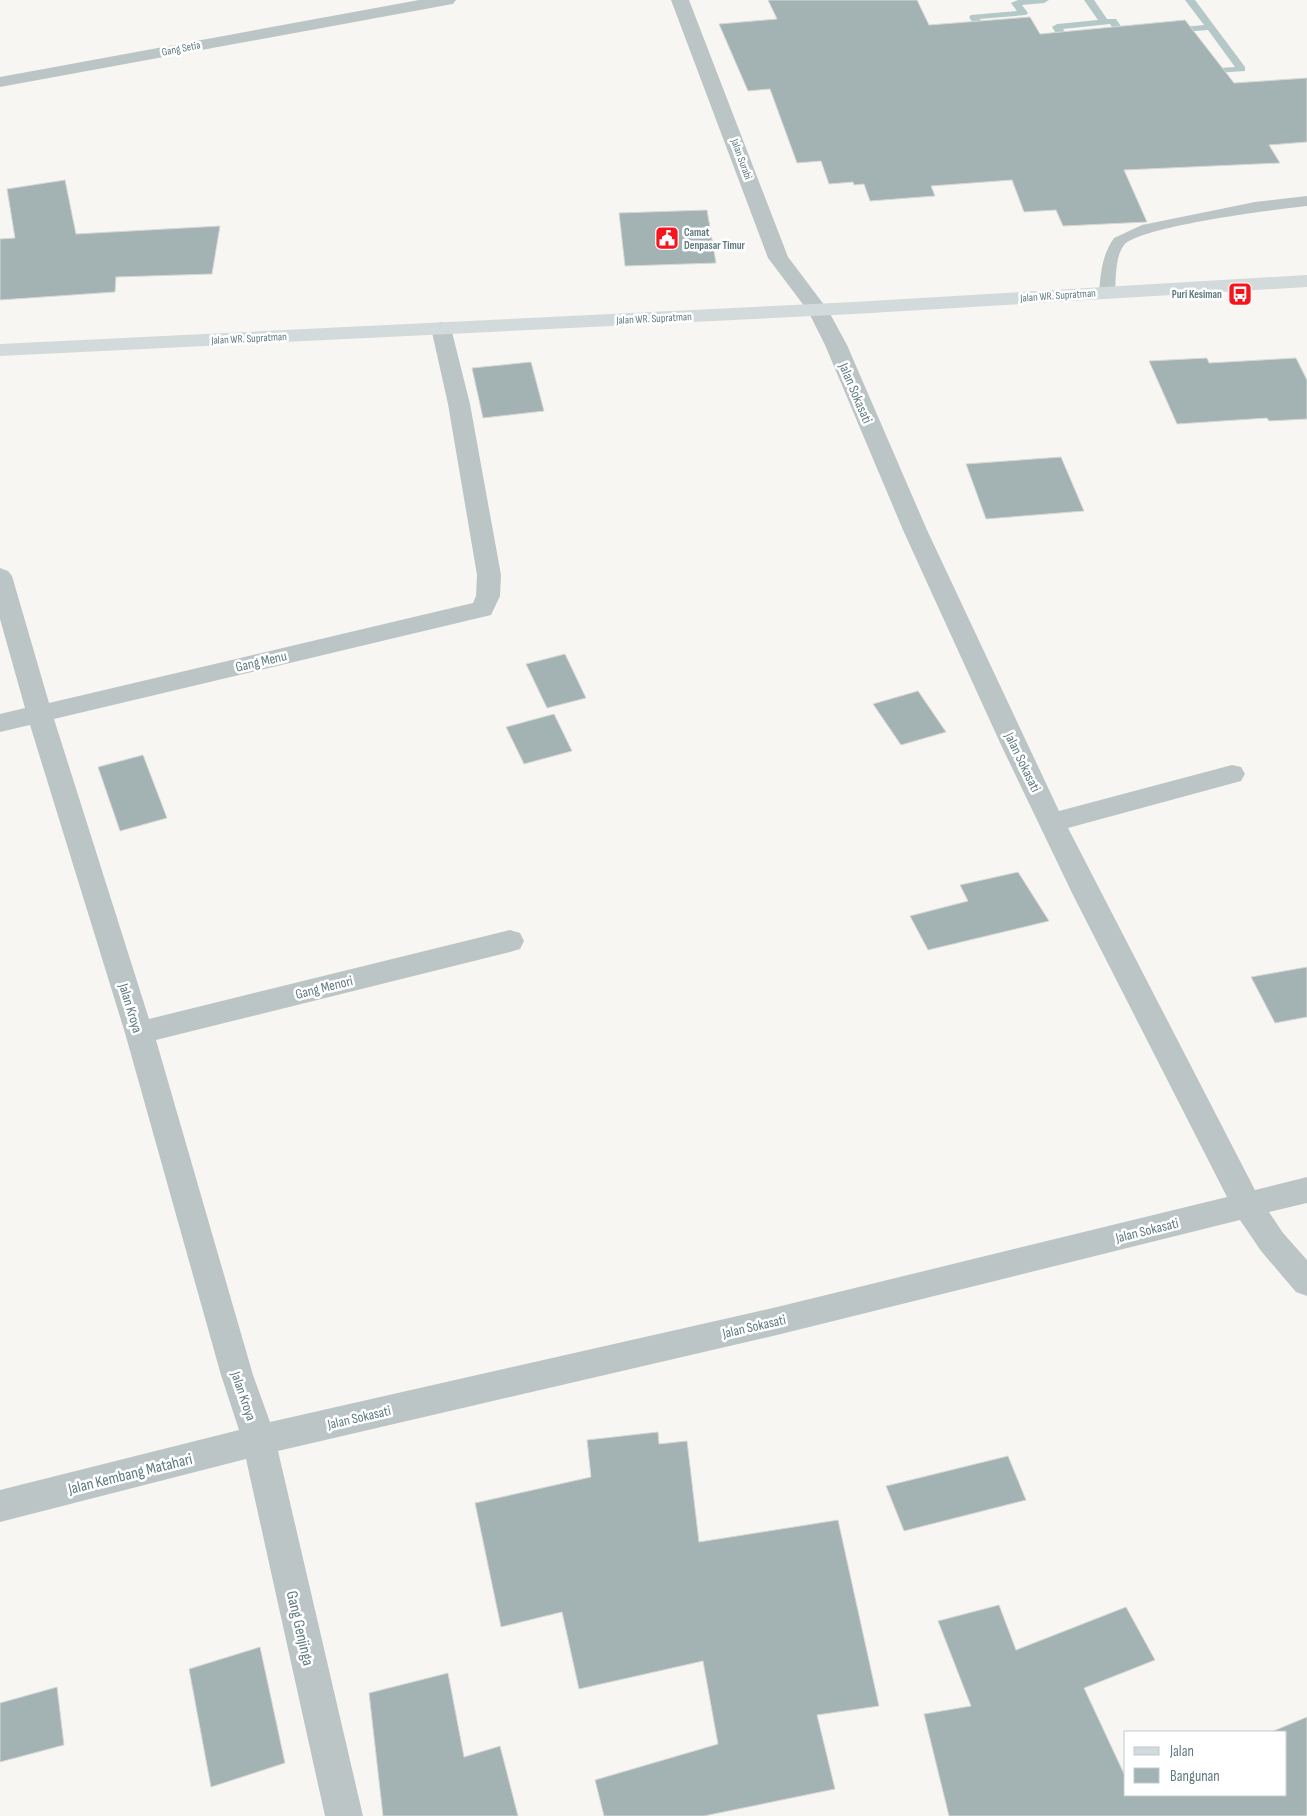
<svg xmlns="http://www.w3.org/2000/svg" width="1307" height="1816" viewBox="0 0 1307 1816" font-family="'Sofia Sans Condensed',sans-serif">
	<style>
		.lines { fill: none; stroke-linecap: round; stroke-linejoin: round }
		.stream { fill: #b4c8c8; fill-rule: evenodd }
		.building { fill: #a3b3b4; stroke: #d8d8d6 }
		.lane { fill: #bcc5c6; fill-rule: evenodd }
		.street { fill: #bcc5c6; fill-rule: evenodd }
		.primary { fill: #d2dadc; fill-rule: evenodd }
		.labels { text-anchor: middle; stroke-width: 5; stroke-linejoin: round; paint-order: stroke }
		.far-street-label { font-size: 11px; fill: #5f7b81; stroke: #fff }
		.far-poi-label { font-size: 11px; font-weight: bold; fill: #5f7b81; stroke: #fff; text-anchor: start }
		.street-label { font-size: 14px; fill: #5f7b81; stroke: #fff }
		.near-street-label { font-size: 16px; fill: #5f7b81; stroke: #fff }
	</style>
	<rect width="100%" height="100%" fill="#f7f6f3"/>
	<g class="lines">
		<g class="stream">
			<path d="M1018,0h31l-5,3 -22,2 6,8 -2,2 -46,4 12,19 -2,2h-6l-15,-23 2,-2 46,-4 -6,-8z"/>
			<path d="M1084,0h10l13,19h9l22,32 -2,2 -63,6 -21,-32 5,-3 41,-4zM1110,24l17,25 -48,5 -16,-25z"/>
			<path d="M1185,0h10l50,67v4l-43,3 -2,-2 5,-3 30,-2 -27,-37 -39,3 -2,-2 5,-3 32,-3z"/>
		</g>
	</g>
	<g class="building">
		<path d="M768,0h149l12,25 101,-8 10,17 145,-14 49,63 73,-5v64l-38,3 11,18 -156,7 23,52 -84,4 -7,-16 -32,2 -12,-32 -81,6 4,10 -65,5 -6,-17 -10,1 -1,-3 -24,2 -8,-23 -24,2 -27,-74 -22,2 -29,-67 58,-5z"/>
		<path d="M65,180l11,54 144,-8 -8,48 -96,3 -1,15 -115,8v-61l15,-1 -8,-49z"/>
		<path d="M707,210l9,53 -91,3 -6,-53z"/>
		<path d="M1207,358l2,5 87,-5 11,22v39l-38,2 -2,-3 -90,6 -28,-63z"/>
		<path d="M531,362l13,49 -61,7 -11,-50z"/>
		<path d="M1061,457l23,54 -98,8 -20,-55z"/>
		<path d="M565,654l21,44 -39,10 -21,-44z"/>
		<path d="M918,691l28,41 -45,13 -28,-41z"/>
		<path d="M554,714l18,37 -48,13 -18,-37z"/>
		<path d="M143,755l24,63 -47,13 -22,-64z"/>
		<path d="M1018,872l31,49 -121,29 -18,-34 58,-15 -8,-16z"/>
		<path d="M1307,967v50l-32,6 -24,-46z"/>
		<path d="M658,1432l1,12 28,-3 12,101 139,-22 41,186 -62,9 18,74 -131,27h-100l-9,-36 123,-36 -15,-83 -124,28 -17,-77 -61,15 -26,-124 116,-26 -4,-37z"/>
		<path d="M1008,1456l18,44 -122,31 -18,-45z"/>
		<path d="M999,1605l17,45 110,-43 29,53 -71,28 42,90v17h160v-63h-15l36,-15v99h-358l-25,-102 47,-8 -33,-85z"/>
		<path d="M260,1647l25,116 -74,24 -22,-118z"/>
		<path d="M448,1673l16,84 36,-11 18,70h-135l-14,-123z"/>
		<path d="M57,1687l7,58 -64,17v-59z"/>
	</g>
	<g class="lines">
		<path class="lane" d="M1307,196v10c-30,3 -164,20 -182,38 -10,11 -9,34 -10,48l-2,3h-12l-2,-3c2,-20 3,-37 15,-54l28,-13 113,-23z"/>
		<g class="street">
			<path d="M419,0h37l-3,4 -6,1 -447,82v-10z"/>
			<path d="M671,0h18l99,257 40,53 19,35 80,185 132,281 173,-46 9,2 4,7 -4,7 -173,47 187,362 52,-13v26l-38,9 14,21 24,27v36l-11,-4 -35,-41 -21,-31 -463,115 -499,116 85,365h-38l-79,-357 -246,63v-32l239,-60 -18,-55 -96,-342 -95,-308 -30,7v-18l25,-6 -25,-89v-51l8,3 4,5 37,127 424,-100 3,-7 1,-21 -29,-171 -17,-76 3,-4 7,-2 7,2 3,4 19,76 31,171 -1,21 -9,19 -437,104 95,300 361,-89 10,3 4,8 -4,8 -10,3 -354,88 97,335 17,47 507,-115 450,-110 -154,-302 -71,-148 -99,-217 -78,-185 -17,-34 -40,-53z"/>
		</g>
		<path class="primary" d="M1307,275v12l-453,27 -854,42v-12l854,-42z"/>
	</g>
	<defs>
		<g id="civic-square" transform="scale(1.25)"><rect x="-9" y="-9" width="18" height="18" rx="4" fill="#f4161c" stroke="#fff"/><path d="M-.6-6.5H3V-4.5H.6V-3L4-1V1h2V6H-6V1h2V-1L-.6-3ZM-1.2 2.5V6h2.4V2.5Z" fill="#fff"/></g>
		<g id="bus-square" transform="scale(1.25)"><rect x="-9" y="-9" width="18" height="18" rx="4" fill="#f4161c" stroke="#fff"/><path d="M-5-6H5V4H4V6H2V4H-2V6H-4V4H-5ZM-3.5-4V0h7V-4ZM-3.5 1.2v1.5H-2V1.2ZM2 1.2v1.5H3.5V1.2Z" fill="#fff"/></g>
	</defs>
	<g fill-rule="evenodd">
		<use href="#civic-square" x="667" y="238"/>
		<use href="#bus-square" x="1240" y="294"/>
	</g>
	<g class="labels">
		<g class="far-street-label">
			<text transform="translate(181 48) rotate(-11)" y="4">Gang Setia</text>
			<text transform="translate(742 159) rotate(70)" y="4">Jalan Surabi</text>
			<text transform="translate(1058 295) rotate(-4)" y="4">Jalan WR. Supratman</text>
			<text transform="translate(654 318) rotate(-3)" y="4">Jalan WR. Supratman</text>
			<text transform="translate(249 338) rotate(-3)" y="4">Jalan WR. Supratman</text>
		</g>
		<g class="far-poi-label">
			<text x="684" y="236">Camat<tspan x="684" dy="13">Denpasar Timur</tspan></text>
			<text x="1222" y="298" text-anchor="end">Puri Kesiman</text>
		</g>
		<g class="street-label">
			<text transform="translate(856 393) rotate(67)" y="5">Jalan Sokasati</text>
			<text transform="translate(261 661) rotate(-13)" y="5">Gang Menu</text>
			<text transform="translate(1023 762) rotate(64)" y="5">Jalan Sokasati</text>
			<text transform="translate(324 987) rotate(-14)" y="5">Gang Menori</text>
			<text transform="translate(131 1008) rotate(73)" y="5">Jalan Kroya</text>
			<text transform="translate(1147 1230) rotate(-14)" y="5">Jalan Sokasati</text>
			<text transform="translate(754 1326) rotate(-13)" y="5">Jalan Sokasati</text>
			<text transform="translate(244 1396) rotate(71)" y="5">Jalan Kroya</text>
			<text transform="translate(359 1417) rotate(-13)" y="5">Jalan Sokasati</text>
		</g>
		<g class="near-street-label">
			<text transform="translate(130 1473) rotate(-14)" y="6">Jalan Kembang Matahari</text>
			<text transform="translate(301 1628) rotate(77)" y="6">Gang Genjinga</text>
		</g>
	</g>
	<rect x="1124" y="1731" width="162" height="65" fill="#ffffff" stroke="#bfcacd"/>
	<rect x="1134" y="1747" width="25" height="8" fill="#d2dadc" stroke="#bfcacd"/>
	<text x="1170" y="1756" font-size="15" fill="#5f7b81">Jalan</text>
	<rect x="1134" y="1768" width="25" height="15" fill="#a3b3b4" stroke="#bfcacd"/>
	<text x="1170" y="1781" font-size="15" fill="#5f7b81">Bangunan</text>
</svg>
